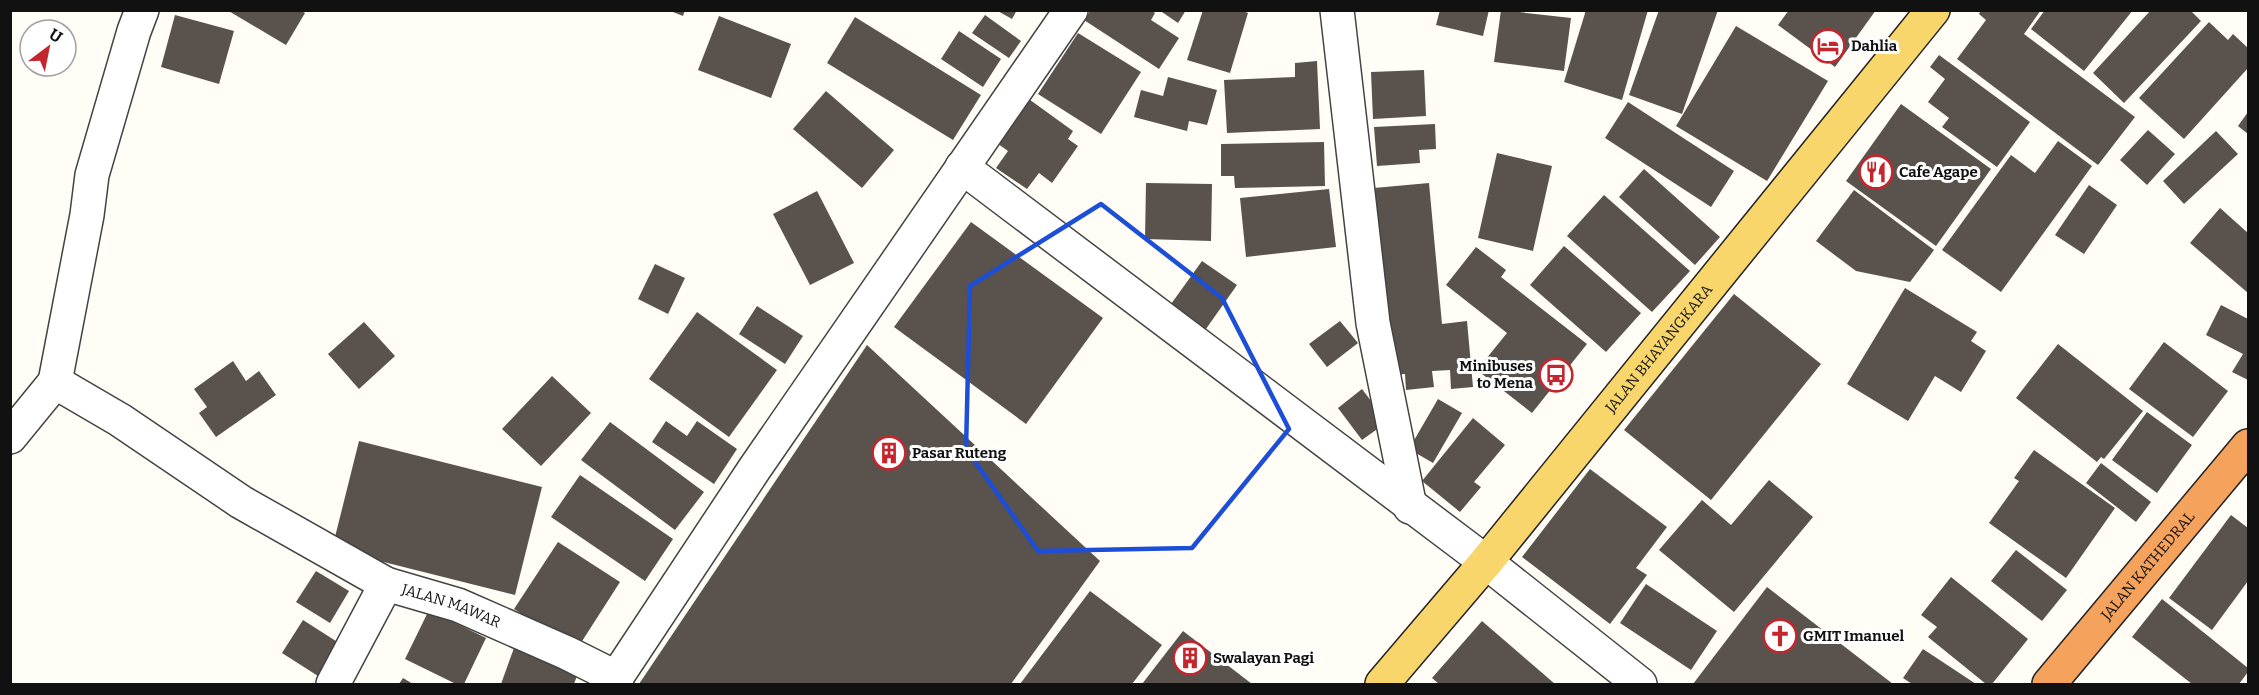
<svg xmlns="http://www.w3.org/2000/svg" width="2259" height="695" viewBox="0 0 2259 695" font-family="Bitter,serif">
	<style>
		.building { fill: #5a524d }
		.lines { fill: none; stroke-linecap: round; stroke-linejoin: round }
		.minor-casing { stroke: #444; stroke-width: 36 }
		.major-casing { stroke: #222; stroke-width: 36 }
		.highway-casing { stroke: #222; stroke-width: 36 }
		.minor { stroke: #fff; stroke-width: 33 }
		.major { stroke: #f9d66b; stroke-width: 33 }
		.highway { stroke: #f5a25d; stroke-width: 33 }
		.marked { fill: none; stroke: #1d4ed8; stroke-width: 4.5; stroke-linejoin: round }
		.labels { text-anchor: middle; stroke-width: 6; stroke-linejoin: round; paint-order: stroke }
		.poi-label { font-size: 15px; font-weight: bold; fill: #111; stroke: #fff; text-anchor: start }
		.street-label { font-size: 15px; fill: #111; stroke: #fff }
	</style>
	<rect width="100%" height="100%" fill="#fffdf5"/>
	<g class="building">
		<path d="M227,10h73l5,3 -19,32z"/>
		<path d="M668,10h17l-2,6z"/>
		<path d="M996,10h21l-5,9z"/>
		<path d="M1091,10h60l4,3 -4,7 28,18 -20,31 -75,-49z"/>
		<path d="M1159,10h27l-8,13z"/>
		<path d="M1203,10h38l7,3 -18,60 -43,-13z"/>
		<path d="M1440,10h49l-6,26 -47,-11z"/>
		<path d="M1501,10l70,8 -7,53 -70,-9z"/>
		<path d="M1586,10h62l-26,90 -58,-18z"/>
		<path d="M1659,10h59l-36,104 -53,-19z"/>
		<path d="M1789,10h87l-41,57 -57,-42z"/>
		<path d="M1981,10h60l-17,24 111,83 -37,48 -141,-106 29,-39 -7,-6z"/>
		<path d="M2045,10h88l-49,61 -53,-42z"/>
		<path d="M2151,10h39l11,11 -77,82 -31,-30z"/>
		<path d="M175,15l59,16 -15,53 -58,-17z"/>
		<path d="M985,15l36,26 -12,17 -37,-25z"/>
		<path d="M719,16l72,28 -20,54 -73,-28z"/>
		<path d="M855,17l126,78 -28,45 -126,-77z"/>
		<path d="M2209,22l19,18 5,-6 15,14v20l-64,71 -45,-41z"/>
		<path d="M1736,26l92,55 -61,100 -91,-55z"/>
		<path d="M959,31l42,28 -18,28 -42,-28z"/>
		<path d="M1078,33l63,39 -40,62 -63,-40z"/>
		<path d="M1939,55l91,67 -33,45 -55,-40 7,-9 -21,-16 17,-23 -15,-12z"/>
		<path d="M1317,61l3,68 -93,4 -3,-53 71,-3v-14z"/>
		<path d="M1424,70l2,46 -53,3 -2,-47z"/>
		<path d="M1168,77l49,13 -10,35 -18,-4 -2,10 -53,-14 7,-27 22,6z"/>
		<path d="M826,91l68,59 -32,38 -69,-59z"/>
		<path d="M1026,97l47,34 -5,8 10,7 -26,37 -13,-10 -12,16 -31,-21 12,-17 -14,-10z"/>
		<path d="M1628,102l106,69 -23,36 -106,-69z"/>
		<path d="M1901,104l90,65 -55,77 -90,-65z"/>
		<path d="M2248,112v22l-10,-8z"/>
		<path d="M1435,124l1,25 -17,1 1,13 -43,3 -3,-39z"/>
		<path d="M2148,130l27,24 -28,31 -27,-25z"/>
		<path d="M2216,131l22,23 -54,50 -21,-23z"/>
		<path d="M2058,141l34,25 -91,126 -59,-42 69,-95 24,18z"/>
		<path d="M1324,142l1,44 -90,2 -1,-12h-13v-32z"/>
		<path d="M1497,153l55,13 -19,85 -55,-13z"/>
		<path d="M1644,169l76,68 -25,28 -76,-68z"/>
		<path d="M1146,183l66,1 -1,57 -66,-2z"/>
		<path d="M1429,183l13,141 25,-3 6,66 -22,2 -1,-19 -18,1 2,16 -28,3 -1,-16 -13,1 -18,-187z"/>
		<path d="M2089,185l28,20 -33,49 -29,-19z"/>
		<path d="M1329,189l7,58 -90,10 -6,-59z"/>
		<path d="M1854,190l80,60 -24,32 -54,-11 -40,-30z"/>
		<path d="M817,191l37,72 -44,22 -37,-71z"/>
		<path d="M1604,195l86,76 -38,41 -85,-76z"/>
		<path d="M2220,208l28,25v60l-58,-50z"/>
		<path d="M971,222l132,96 -77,106 -132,-97z"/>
		<path d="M1564,246l77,67 -35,39 -76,-67z"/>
		<path d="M1476,247l30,23 -5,7 86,67 -55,69 -55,-43 30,-37 -61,-48z"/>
		<path d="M1202,261l35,24 -36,51 -35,-25z"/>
		<path d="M655,264l30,14 -17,36 -30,-15z"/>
		<path d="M1905,288l72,44 -6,9 15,10 -25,41 -26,-16 -27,45 -61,-37z"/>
		<path d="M1734,294l87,70 -110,136 -87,-70z"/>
		<path d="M2221,305l27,14v61l-16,-8 11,-18 -37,-19z"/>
		<path d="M757,306l46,30 -18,28 -46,-30z"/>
		<path d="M697,312l80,58 -48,67 -80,-58z"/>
		<path d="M1340,321l18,22 -31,24 -18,-23z"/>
		<path d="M364,322l31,34 -36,33 -31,-35z"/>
		<path d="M2164,342l64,49 -35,46 -64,-48z"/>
		<path d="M2058,344l85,67 -39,48 -3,-2 -4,5 -81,-64z"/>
		<path d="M867,345l233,216 -89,123h-372z"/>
		<path d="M233,361l13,20 13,-10 17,24 -60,42 -17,-24 8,-6 -13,-18z"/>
		<path d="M552,376l39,37 -50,53 -39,-37z"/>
		<path d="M1362,389l25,33 -25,18 -24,-32z"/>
		<path d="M1438,399l24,14 -29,50 -24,-14z"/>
		<path d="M2147,412l45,33 -35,48 -45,-33z"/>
		<path d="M1473,418l32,27 -31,37 7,5 -21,25 -38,-31z"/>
		<path d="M666,421l21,15 10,-15 40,28 -23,35 -62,-42z"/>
		<path d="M610,422l94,70 -29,38 -94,-70z"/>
		<path d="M359,441l183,46 -27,108 -183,-46z"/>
		<path d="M2034,450l81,58 -49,70 -77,-55 30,-42 -5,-3z"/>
		<path d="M2101,463l50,39 -15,20 -50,-39z"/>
		<path d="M1590,469l77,58 -31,41 11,7 -37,49 -88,-67z"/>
		<path d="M580,475l93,64 -28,42 -94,-64z"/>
		<path d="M1769,480l44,37 -79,95 -75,-62 43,-50 29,25z"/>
		<path d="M2231,515l17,13v53l-36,49 -43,-32z"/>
		<path d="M558,542l62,40 -43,67 -63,-40z"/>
		<path d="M2016,550l51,40 -25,31 -51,-40z"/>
		<path d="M316,571l33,20 -19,32 -34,-21z"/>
		<path d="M1951,577l77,62 -36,45h-6l-58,-47 9,-10 -16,-12z"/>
		<path d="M1646,584l71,47 -26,39 -71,-47z"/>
		<path d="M1767,587l126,97h-200z"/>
		<path d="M1090,591l72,54 -30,39h-112z"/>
		<path d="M2162,599l86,69v4l-9,12h-47l-60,-47z"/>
		<path d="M429,610l57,28 -22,46h-8l-51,-25z"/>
		<path d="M303,620l36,23 -21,33 -36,-23z"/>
		<path d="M1482,621l73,63h-116l-7,-6z"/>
		<path d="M1183,631l69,53h-110z"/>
		<path d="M514,648l65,22 -5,14h-73z"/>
		<path d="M1923,649l53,35h-64l-9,-6z"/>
		<path d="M403,678l10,6h-14z"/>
	</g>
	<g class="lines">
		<g class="minor-casing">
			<g id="minor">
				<path d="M142,10l-8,21 -42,144 -5,40 -32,167 65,38 121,82 145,82"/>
				<path d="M1337,10l36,313 37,184"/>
				<path d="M962,167l524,395 154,122"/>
				<path d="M10,437l45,-55"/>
				<path id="s1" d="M333,684l53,-100 72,21 109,48 50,25"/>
				<path d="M612,684l143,-216 316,-458"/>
			</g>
		</g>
		<g class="major-casing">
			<g id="major">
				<path id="s2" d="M1382,684l104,-122 447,-552"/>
			</g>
		</g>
		<g class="highway-casing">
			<g id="highway">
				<path id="s3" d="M2049,684l199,-238"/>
			</g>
		</g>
		<use href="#minor" class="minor"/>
		<use href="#major" class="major"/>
		<use href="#highway" class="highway"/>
	</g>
	<path class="marked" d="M1101,204l121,94 67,131 -97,119 -154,3 -72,-102 4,-163z"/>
	<defs>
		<g id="hotel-ring" transform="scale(1.725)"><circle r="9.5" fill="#fff" stroke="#c4262e" stroke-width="1.5"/><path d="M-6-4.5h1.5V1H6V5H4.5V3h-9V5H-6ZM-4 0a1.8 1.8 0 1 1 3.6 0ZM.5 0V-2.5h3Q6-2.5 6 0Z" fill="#c4262e"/></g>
		<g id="restaurant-ring" transform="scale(1.725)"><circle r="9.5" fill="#fff" stroke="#c4262e" stroke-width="1.5"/><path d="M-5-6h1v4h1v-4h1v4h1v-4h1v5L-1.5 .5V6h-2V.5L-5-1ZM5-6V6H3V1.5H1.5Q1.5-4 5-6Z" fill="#c4262e"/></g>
		<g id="bus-ring" transform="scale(1.725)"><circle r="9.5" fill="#fff" stroke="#c4262e" stroke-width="1.5"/><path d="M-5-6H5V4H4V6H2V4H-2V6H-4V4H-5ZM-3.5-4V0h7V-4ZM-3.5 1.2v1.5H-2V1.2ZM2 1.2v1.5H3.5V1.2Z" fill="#c4262e"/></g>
		<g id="building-ring" transform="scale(1.725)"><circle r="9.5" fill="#fff" stroke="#c4262e" stroke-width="1.5"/><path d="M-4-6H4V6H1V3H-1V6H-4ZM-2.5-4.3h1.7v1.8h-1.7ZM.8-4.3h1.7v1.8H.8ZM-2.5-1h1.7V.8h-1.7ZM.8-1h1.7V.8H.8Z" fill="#c4262e"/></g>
		<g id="church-ring" transform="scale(1.725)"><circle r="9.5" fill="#fff" stroke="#c4262e" stroke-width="1.5"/><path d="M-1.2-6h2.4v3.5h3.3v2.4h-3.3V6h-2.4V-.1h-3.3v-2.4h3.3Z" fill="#c4262e"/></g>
	</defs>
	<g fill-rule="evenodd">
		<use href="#hotel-ring" x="1828" y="46"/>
		<use href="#restaurant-ring" x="1876" y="172"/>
		<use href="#bus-ring" x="1556" y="375"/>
		<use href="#building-ring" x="889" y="453"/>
		<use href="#church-ring" x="1780" y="636"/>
		<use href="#building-ring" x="1190" y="658"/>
	</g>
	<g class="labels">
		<g class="poi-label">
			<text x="1851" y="51">Dahlia</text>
			<text x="1899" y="177">Cafe Agape</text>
			<text x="1533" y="371" text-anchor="end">Minibuses<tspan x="1533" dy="17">to Mena</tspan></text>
			<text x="912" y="458">Pasar Ruteng</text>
			<text x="1803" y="641">GMIT Imanuel</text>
			<text x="1213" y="663">Swalayan Pagi</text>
		</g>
		<g class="street-label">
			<text dy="5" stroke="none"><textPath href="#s2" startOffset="435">JALAN BHAYANGKARA</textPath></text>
			<text dy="5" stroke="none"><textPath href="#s3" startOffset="154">JALAN KATHEDRAL</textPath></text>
			<text dy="5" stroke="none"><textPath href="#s1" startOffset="182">JALAN MAWAR</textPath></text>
		</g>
	</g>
	<rect width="2259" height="695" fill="none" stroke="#111111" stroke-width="24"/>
	<g transform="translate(48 48) rotate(32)"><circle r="28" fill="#ffffff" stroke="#a0a0a0" stroke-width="1.5"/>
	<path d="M0-4.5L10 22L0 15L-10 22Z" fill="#c4262e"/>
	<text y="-9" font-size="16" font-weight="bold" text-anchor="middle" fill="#111111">U</text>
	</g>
</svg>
